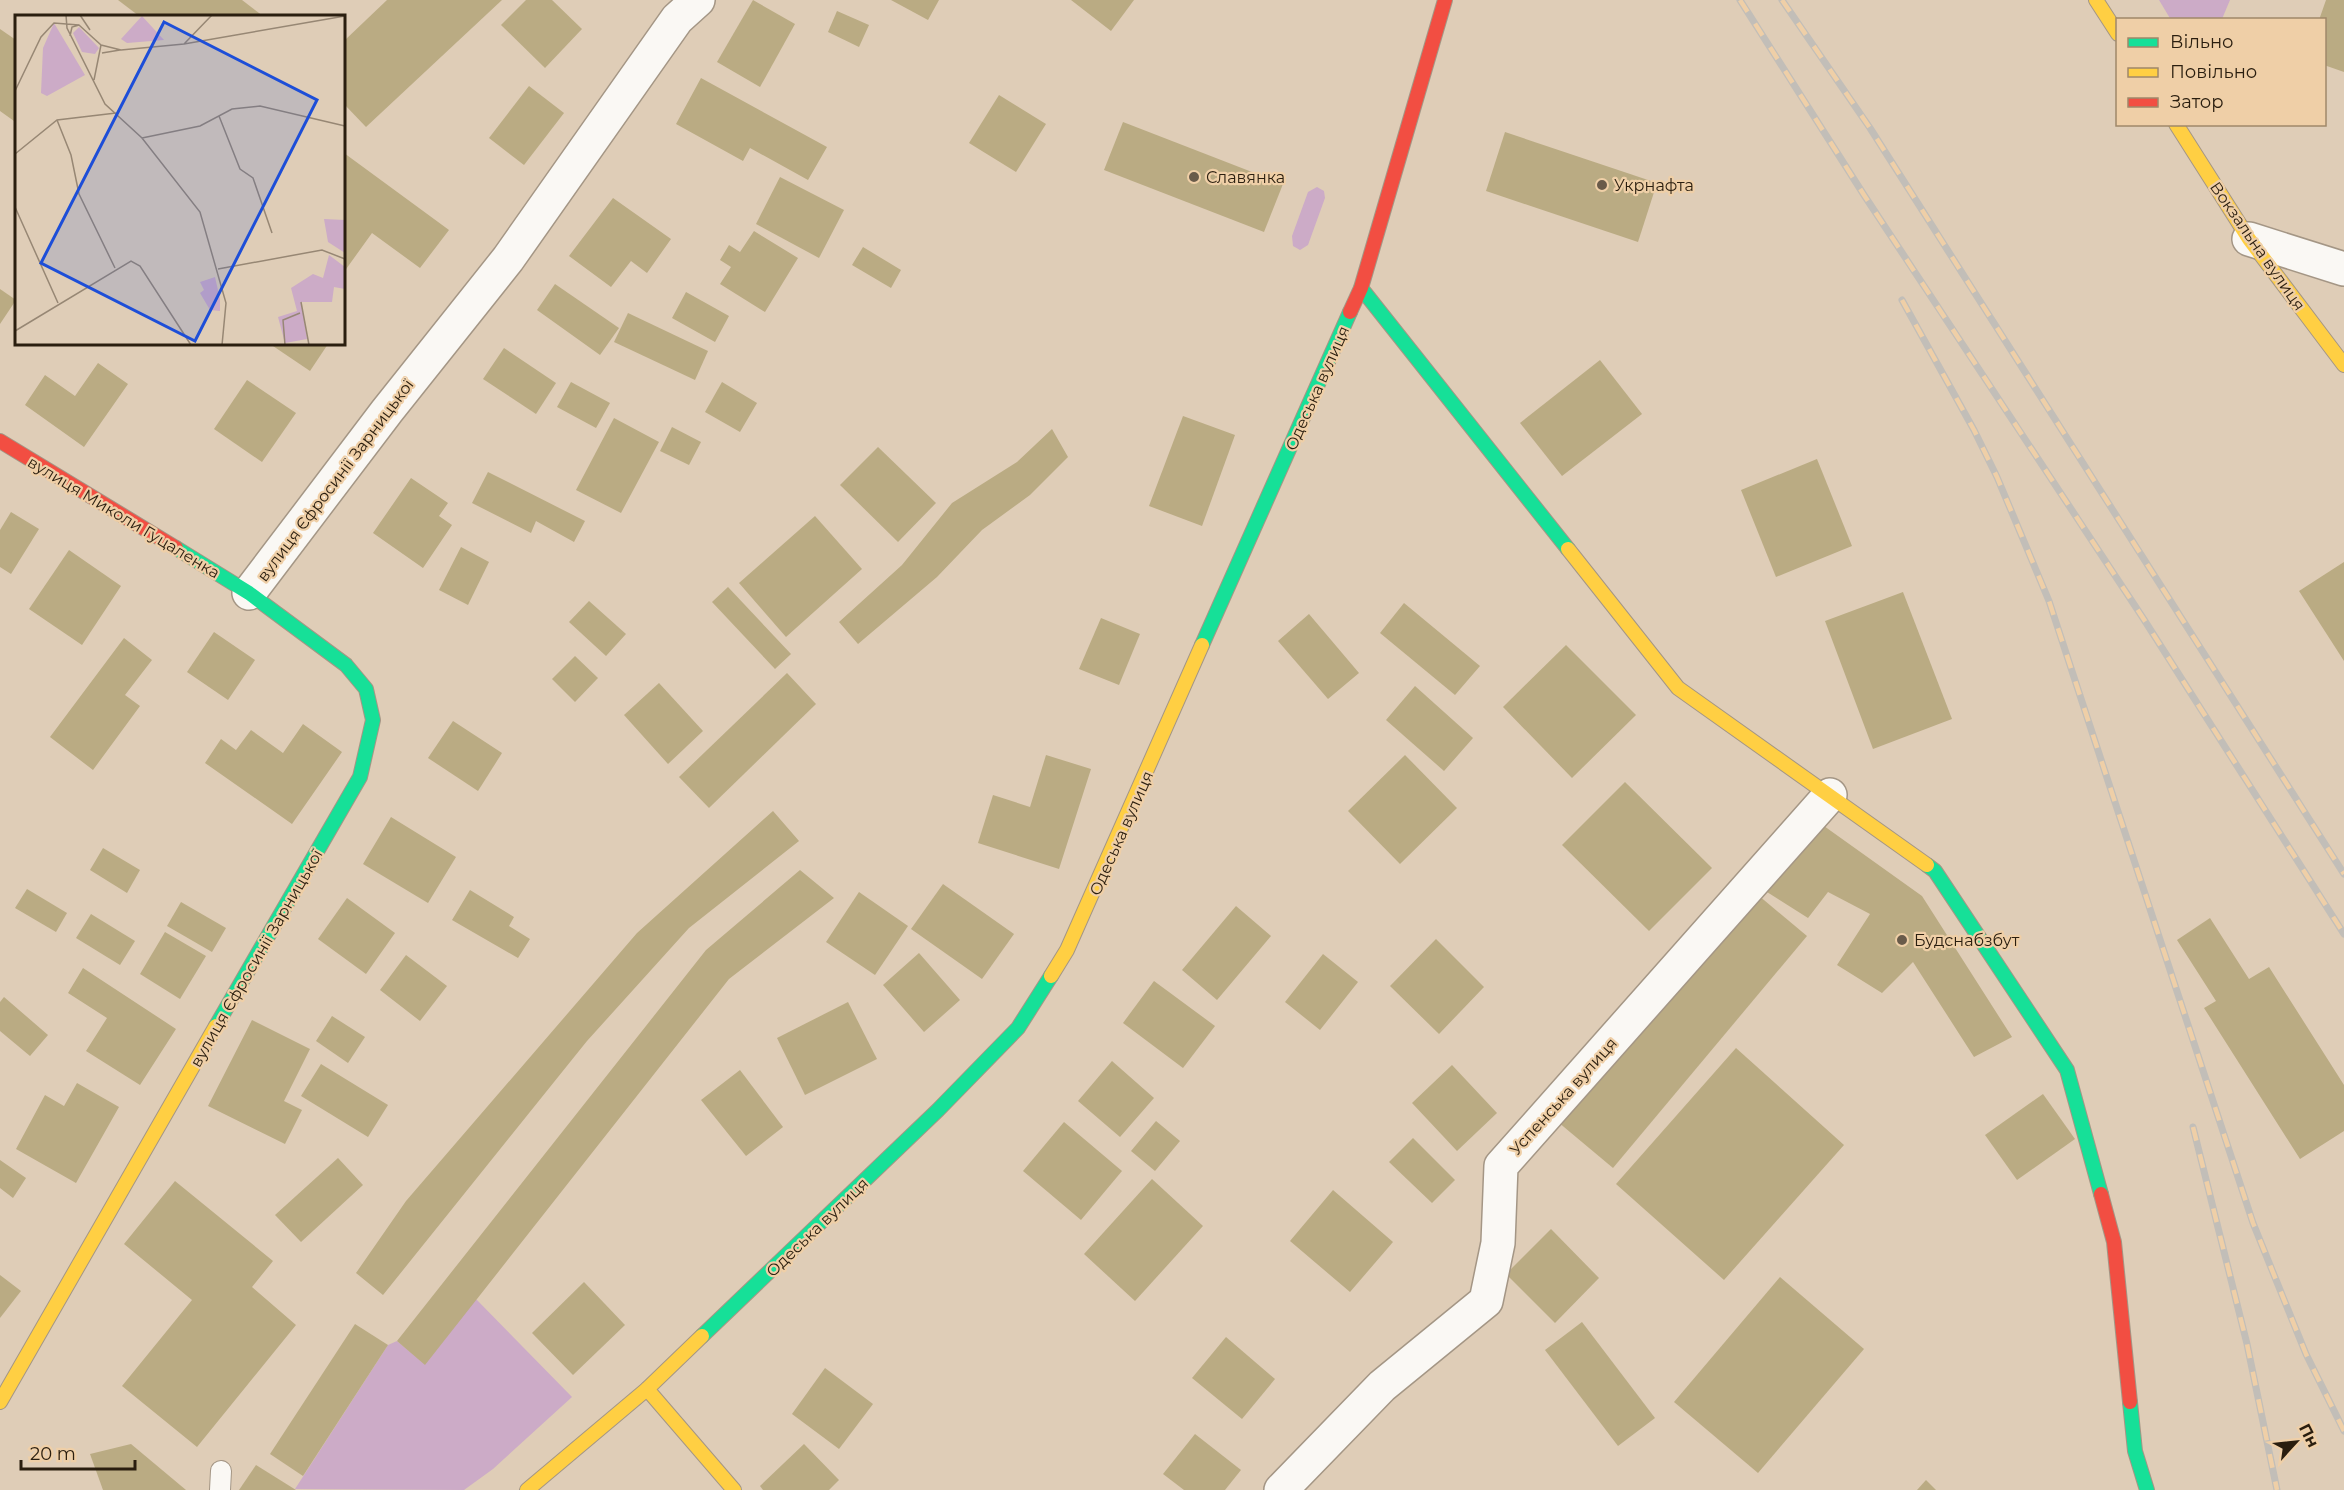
<svg xmlns="http://www.w3.org/2000/svg" width="2344" height="1490" viewBox="0 0 2344 1490" font-family="Montserrat,sans-serif">
	<style>
		.green { fill: #ccabc7 }
		.building { fill: #baab83 }
		.lines { fill: none; stroke-linecap: round; stroke-linejoin: round }
		.lane-casing { stroke: #a49685; stroke-width: 22 }
		.street-casing { stroke: #a49685; stroke-width: 36 }
		.fast-casing { stroke: #a49685; stroke-width: 16 }
		.slow-casing { stroke: #a49685; stroke-width: 16 }
		.jam-casing { stroke: #a49685; stroke-width: 16 }
		.lane { stroke: #faf8f4; stroke-width: 20 }
		.street { stroke: #faf8f4; stroke-width: 33 }
		.fast { stroke: #16e098; stroke-width: 14 }
		.slow { stroke: #ffcf43; stroke-width: 14 }
		.jam { stroke: #f24e42; stroke-width: 14 }
		.rail-casing { stroke: #c2beb8; stroke-width: 7 }
		.rail { stroke: #efcfa7; stroke-width: 4.5; stroke-dasharray: 14; stroke-linecap: butt }
		.poi-dot { fill: #695b4a; stroke: #efcfa7; stroke-width: 2 }
		.labels { text-anchor: middle; stroke-width: 4.5; stroke-linejoin: round; paint-order: stroke }
		.poi-label { font-size: 16px; fill: #2a1e0f; stroke: #efcfa7; text-anchor: start }
		.street-label { font-size: 16px; fill: #2a1e0f; stroke: #efcfa7 }
		.inset-road { fill: none; stroke: #978774; stroke-width: 1.5 }
		.view { fill: #1d4ed8; fill-opacity: 0.15; stroke: #1d4ed8; stroke-width: 3 }
		.inset-edge { fill: none; stroke: #2a1e0f; stroke-width: 3 }
	</style>
	<rect width="100%" height="100%" fill="#dfcdb7"/>
	<g class="green">
		<path d="M2159,0h71l-8,19 -51,1z"/>
		<path d="M1317,187l7,4 1,7 -17,47 -8,5 -7,-4 -1,-10 16,-44z"/>
		<path d="M476,1299l96,98 -79,72 -29,21 -169,-1 93,-144 9,-4 28,23z"/>
	</g>
	<g class="building">
		<path d="M118,0h124l21,16h-124z"/>
		<path d="M387,0h115l-136,127 -22,-23v-63z"/>
		<path d="M526,0h26l30,29 -37,39 -44,-43z"/>
		<path d="M753,0l42,24 -35,63 -43,-25z"/>
		<path d="M891,0h48l-11,20z"/>
		<path d="M1071,0h63l-23,31z"/>
		<path d="M2326,0h18v72l-20,-7v-45h-5z"/>
		<path d="M837,11l32,14 -10,22 -31,-15z"/>
		<path d="M0,29l16,11v77l-2,4 -14,-10z"/>
		<path d="M701,78l126,69 -19,33 -58,-32 -7,13 -67,-37z"/>
		<path d="M529,86l35,27 -40,52 -35,-27z"/>
		<path d="M999,95l47,29 -30,48 -47,-29z"/>
		<path d="M1123,122l160,62 -19,48 -160,-62z"/>
		<path d="M1505,132l152,51 -19,59 -152,-51z"/>
		<path d="M344,153l105,77 -29,38 -48,-35 -28,39z"/>
		<path d="M780,177l64,33 -25,48 -63,-34z"/>
		<path d="M613,198l58,41 -24,34 -16,-12 -20,26 -42,-31z"/>
		<path d="M754,231l44,27 -33,54 -45,-28 11,-17 -11,-7 9,-15 11,7z"/>
		<path d="M863,247l38,23 -10,18 -39,-23z"/>
		<path d="M555,284l64,44 -19,27 -63,-45z"/>
		<path d="M0,289l16,11 -16,24z"/>
		<path d="M686,292l43,24 -14,26 -43,-24z"/>
		<path d="M628,313l80,38 -13,29 -81,-38z"/>
		<path d="M270,344h58l-18,27z"/>
		<path d="M504,348l52,35 -20,31 -53,-35z"/>
		<path d="M1600,360l42,54 -80,62 -42,-53z"/>
		<path d="M98,363l30,21 -44,63 -59,-42 20,-30 30,21z"/>
		<path d="M247,380l49,33 -34,49 -48,-33z"/>
		<path d="M571,382l39,21 -14,25 -39,-21z"/>
		<path d="M722,382l35,21 -17,29 -35,-20z"/>
		<path d="M1183,416l52,19 -33,91 -53,-20z"/>
		<path d="M614,418l45,24 -38,71 -45,-23z"/>
		<path d="M672,427l29,15 -12,23 -29,-14z"/>
		<path d="M1052,429l16,28 -38,38 -48,35 -45,47 -79,67 -19,-22 63,-57 50,-62 65,-41z"/>
		<path d="M878,447l58,56 -38,39 -58,-57z"/>
		<path d="M1817,459l35,87 -76,31 -35,-87z"/>
		<path d="M488,472l97,49 -11,21 -38,-21 -5,12 -59,-30z"/>
		<path d="M411,478l37,25 -9,13 13,9 -29,43 -50,-35z"/>
		<path d="M11,512l28,17 -28,45 -11,-7v-37z"/>
		<path d="M815,516l47,53 -76,68 -47,-54z"/>
		<path d="M461,547l28,15 -21,43 -29,-15z"/>
		<path d="M69,550l52,36 -39,59 -53,-36z"/>
		<path d="M2344,562v99l-45,-70z"/>
		<path d="M728,587l63,67 -16,15 -63,-67z"/>
		<path d="M1903,592l49,127 -79,30 -48,-128z"/>
		<path d="M589,601l37,33 -20,22 -37,-34z"/>
		<path d="M1404,603l76,63 -25,29 -75,-62z"/>
		<path d="M1309,614l50,59 -31,26 -50,-58z"/>
		<path d="M1101,618l39,16 -21,51 -40,-16z"/>
		<path d="M214,632l41,28 -27,40 -41,-28z"/>
		<path d="M124,638l28,22 -27,35 15,11 -47,64 -43,-33z"/>
		<path d="M1566,645l70,70 -64,63 -69,-71z"/>
		<path d="M575,656l23,22 -23,24 -23,-23z"/>
		<path d="M787,673l29,31 -107,104 -30,-31z"/>
		<path d="M659,683l44,48 -35,33 -44,-49z"/>
		<path d="M1415,686l58,52 -29,33 -58,-51z"/>
		<path d="M453,721l49,32 -24,38 -50,-33z"/>
		<path d="M303,724l39,28 -50,72 -87,-61 16,-24 15,11 15,-20 32,23z"/>
		<path d="M1046,755l45,14 -32,100 -81,-26 15,-48 37,12z"/>
		<path d="M1405,755l52,53 -57,56 -52,-53z"/>
		<path d="M1625,782l87,86 -63,63 -87,-86z"/>
		<path d="M773,811l26,30 -110,87 -102,113 -204,254 -27,-22 50,-72 231,-268z"/>
		<path d="M391,817l65,40 -28,46 -65,-39z"/>
		<path d="M1817,821l105,75 90,141 -38,20 -61,-95 -31,31 -45,-28 33,-51 -42,-22 -20,26 -41,-26z"/>
		<path d="M103,848l37,22 -13,23 -37,-23z"/>
		<path d="M800,870l34,28 -105,81 -304,386 -28,-24 309,-391z"/>
		<path d="M943,884l71,50 -32,45 -71,-50z"/>
		<path d="M27,889l40,24 -11,19 -41,-24z"/>
		<path d="M470,890l44,27 -5,9 21,13 -12,19 -66,-38z"/>
		<path d="M1752,890l55,46 -194,232 -55,-46z"/>
		<path d="M859,892l49,34 -33,49 -49,-33z"/>
		<path d="M347,898l48,35 -29,41 -48,-35z"/>
		<path d="M181,902l45,26 -14,24 -45,-26z"/>
		<path d="M1236,906l35,30 -54,64 -35,-30z"/>
		<path d="M91,914l44,27 -15,24 -44,-27z"/>
		<path d="M2210,918l39,61 20,-12 75,118v46l-44,28 -96,-151 12,-7 -39,-61z"/>
		<path d="M165,932l41,24 -26,43 -40,-25z"/>
		<path d="M1436,939l48,48 -45,47 -49,-48z"/>
		<path d="M919,953l41,47 -36,32 -41,-47z"/>
		<path d="M1323,954l35,28 -38,48 -35,-28z"/>
		<path d="M406,955l41,31 -27,35 -40,-31z"/>
		<path d="M83,968l93,61 -36,56 -54,-34 21,-33 -39,-25z"/>
		<path d="M1154,981l61,45 -32,42 -60,-45z"/>
		<path d="M4,997l44,38 -18,21 -30,-25v-29z"/>
		<path d="M848,1002l29,57 -72,36 -28,-57z"/>
		<path d="M332,1016l33,21 -17,26 -32,-22z"/>
		<path d="M252,1020l58,29 -26,52 18,9 -17,34 -77,-38z"/>
		<path d="M1736,1048l108,97 -120,135 -108,-96z"/>
		<path d="M1112,1061l42,37 -34,39 -42,-36z"/>
		<path d="M321,1064l67,41 -20,32 -67,-41z"/>
		<path d="M1452,1065l45,48 -40,38 -45,-48z"/>
		<path d="M740,1070l43,57 -37,29 -45,-56z"/>
		<path d="M77,1083l42,24 -43,76 -60,-34 29,-54 19,11z"/>
		<path d="M2043,1094l32,45 -58,41 -32,-45z"/>
		<path d="M1156,1121l24,20 -25,30 -24,-20z"/>
		<path d="M1064,1122l58,49 -41,49 -58,-49z"/>
		<path d="M1413,1138l42,42 -23,23 -43,-41z"/>
		<path d="M338,1158l25,27 -62,57 -26,-27z"/>
		<path d="M0,1160l26,18 -13,20 -13,-10z"/>
		<path d="M1152,1179l51,47 -68,75 -51,-47z"/>
		<path d="M175,1181l98,80 -21,26 44,38 -99,122 -75,-61 70,-86 -68,-56z"/>
		<path d="M1333,1190l60,52 -43,50 -60,-51z"/>
		<path d="M1551,1229l48,49 -44,45 -49,-49z"/>
		<path d="M0,1275l21,16 -21,27z"/>
		<path d="M1780,1277l84,72 -106,124 -84,-71z"/>
		<path d="M584,1282l41,43 -52,50 -41,-42z"/>
		<path d="M1582,1322l73,96 -37,28 -73,-96z"/>
		<path d="M355,1324l33,21 -85,131 -33,-22z"/>
		<path d="M1226,1337l49,42 -33,40 -50,-41z"/>
		<path d="M825,1368l48,36 -34,45 -47,-35z"/>
		<path d="M1195,1434l46,36 -16,20h-41l-21,-16z"/>
		<path d="M131,1444l55,46h-83l-13,-36z"/>
		<path d="M804,1444l35,36 -10,10h-66l-3,-4z"/>
		<path d="M256,1465l40,25h-57z"/>
		<path d="M1926,1480l10,10h-19z"/>
	</g>
	<g class="lines">
		<g class="lane-casing">
			<path id="lane" d="M220,1490l1,-19"/>
		</g>
		<g class="street-casing">
			<g id="street">
				<path d="M2249,239l95,30"/>
				<path d="M249,593l138,-182 121,-152 169,-240 21,-19"/>
				<path d="M1281,1490l101,-104 104,-85 12,-58 3,-77 329,-371"/>
			</g>
		</g>
		<g class="fast-casing">
			<g id="fast">
				<path d="M1361,288l207,261"/>
				<path d="M176,548l73,45 97,72 20,24 7,31 -13,57 -144,249"/>
				<path d="M1202,645l148,-333"/>
				<path d="M1927,865l8,6 132,199 34,124"/>
				<path d="M702,1336l236,-226 80,-82 33,-52"/>
				<path d="M2130,1402l5,49 12,39"/>
			</g>
		</g>
		<g class="slow-casing">
			<g id="slow">
				<path d="M2096,0l22,34"/>
				<path d="M2176,124l73,115 95,126"/>
				<path d="M1568,549l110,139 249,177"/>
				<path d="M1051,976l16,-26 135,-305"/>
				<path d="M647,1389l87,101"/>
				<path d="M0,1402l216,-376"/>
				<path d="M527,1490l120,-101 55,-53"/>
			</g>
		</g>
		<g class="jam-casing">
			<g id="jam">
				<path d="M1350,312l11,-24 84,-288"/>
				<path d="M0,441l176,107"/>
				<path d="M2101,1194l13,48 16,160"/>
			</g>
		</g>
		<use href="#lane" class="lane"/>
		<use href="#street" class="street"/>
		<use href="#fast" class="fast"/>
		<use href="#slow" class="slow"/>
		<use href="#jam" class="jam"/>
		<g class="rail-casing">
			<g id="rail">
				<path d="M1740,0l124,195 279,423 201,316"/>
				<path d="M1782,0l88,128 474,746"/>
				<path d="M1902,300l72,130 23,47 52,124 204,622 53,131 38,77"/>
				<path d="M2193,1127l54,217 30,146"/>
			</g>
		</g>
		<use href="#rail" class="rail"/>
	</g>
	<g class="poi-dot">
		<circle cx="1194" cy="177" r="6"/>
		<circle cx="1602" cy="185" r="6"/>
		<circle cx="1902" cy="940" r="6"/>
	</g>
	<g class="labels">
		<g class="poi-label">
			<text x="1206" y="183">Славянка</text>
			<text x="1614" y="191">Укрнафта</text>
			<text x="1914" y="946">Будснабзбут</text>
		</g>
		<g class="street-label">
			<text transform="translate(2258 246) rotate(55)" y="6">Вокзальна вулиця</text>
			<text transform="translate(1317 388) rotate(-66)" y="6">Одеська вулиця</text>
			<text transform="translate(335 480) rotate(-53)" y="6">вулиця Єфросинії Зарницької</text>
			<text transform="translate(124 517) rotate(31)" y="6">вулиця Миколи Гуцаленка</text>
			<text transform="translate(1121 833) rotate(-66)" y="6">Одеська вулиця</text>
			<text transform="translate(256 958) rotate(-60)" y="6">вулиця Єфросинії Зарницької</text>
			<text transform="translate(1563 1096) rotate(-48)" y="6">Успенська вулиця</text>
			<text transform="translate(817 1227) rotate(-44)" y="6">Одеська вулиця</text>
		</g>
	</g>
	<g transform="translate(15 15)">
		<rect width="330" height="330" fill="#dfcdb7"/>
		<path d="M127,1l22,24 -37,3 -6,-4zM39,8l31,52 -38,21 -6,-3 2,-45zM64,12l20,21 -4,6 -13,-2 -9,-19zM309,204l21,1v33l-17,-11zM314,240l16,12v22l-11,-2 -2,15h-31l6,37 -22,4 -7,-26 19,-6 -6,-23 22,-14 10,4zM200,262l5,22v12l-10,-1 -10,-17 4,-3 -4,-8z" fill="#ccabc7"/>
		<path class="inset-road" d="M51,0l1,13 38,76 37,34 58,74 26,91 -4,42M65,0l10,15M55,21l2,-9 7,-2 22,20 -7,35M169,29l28,-29M86,30l20,5 63,-6 161,-28M87,38l18,-3M0,76l26,-54 13,-14 25,2M204,101l21,53 13,9 19,55M42,105l14,35 8,39 36,74M127,123l58,-12 32,-17 28,-3 85,20M0,139l42,-34 59,-7M0,192l43,96M203,254l104,-19 23,9M286,287l8,43M0,316l116,-70 9,5 51,79M270,330l-2,-25 17,-7"/>
		<path class="view" d="M149,7l153,78 -122,241 -154,-78z"/>
		<rect width="330" height="330" class="inset-edge"/>
	</g>
	<rect x="2116" y="18" width="210" height="108" fill="#efcfa7" stroke="#a0886a" stroke-width="1.5"/>
	<rect x="2128" y="38" width="30" height="9" fill="#16e098" stroke="#a0886a" stroke-width="1.5"/>
	<text x="2170" y="48" font-size="18" fill="#2a1e0f">Вільно</text>
	<rect x="2128" y="68" width="30" height="9" fill="#ffcf43" stroke="#a0886a" stroke-width="1.5"/>
	<text x="2170" y="78" font-size="18" fill="#2a1e0f">Повільно</text>
	<rect x="2128" y="98" width="30" height="9" fill="#f24e42" stroke="#a0886a" stroke-width="1.5"/>
	<text x="2170" y="108" font-size="18" fill="#2a1e0f">Затор</text>
	<g transform="translate(2296 1442) rotate(63)" stroke="#efcfa7" stroke-width="4.5" paint-order="stroke">
	<path d="M0-4.5L10 22L0 15L-10 22Z" fill="#2a1e0f"/>
	<text y="-9" font-size="16" font-weight="bold" text-anchor="middle" fill="#2a1e0f">Пн</text>
	</g>
	<path d="M21 1460v9h114v-9" fill="none" stroke="#2a1e0f" stroke-width="3"/>
	<text x="30" y="1460" font-size="18" fill="#2a1e0f" stroke="#efcfa7" stroke-width="4.5" paint-order="stroke">20 m</text>
</svg>
